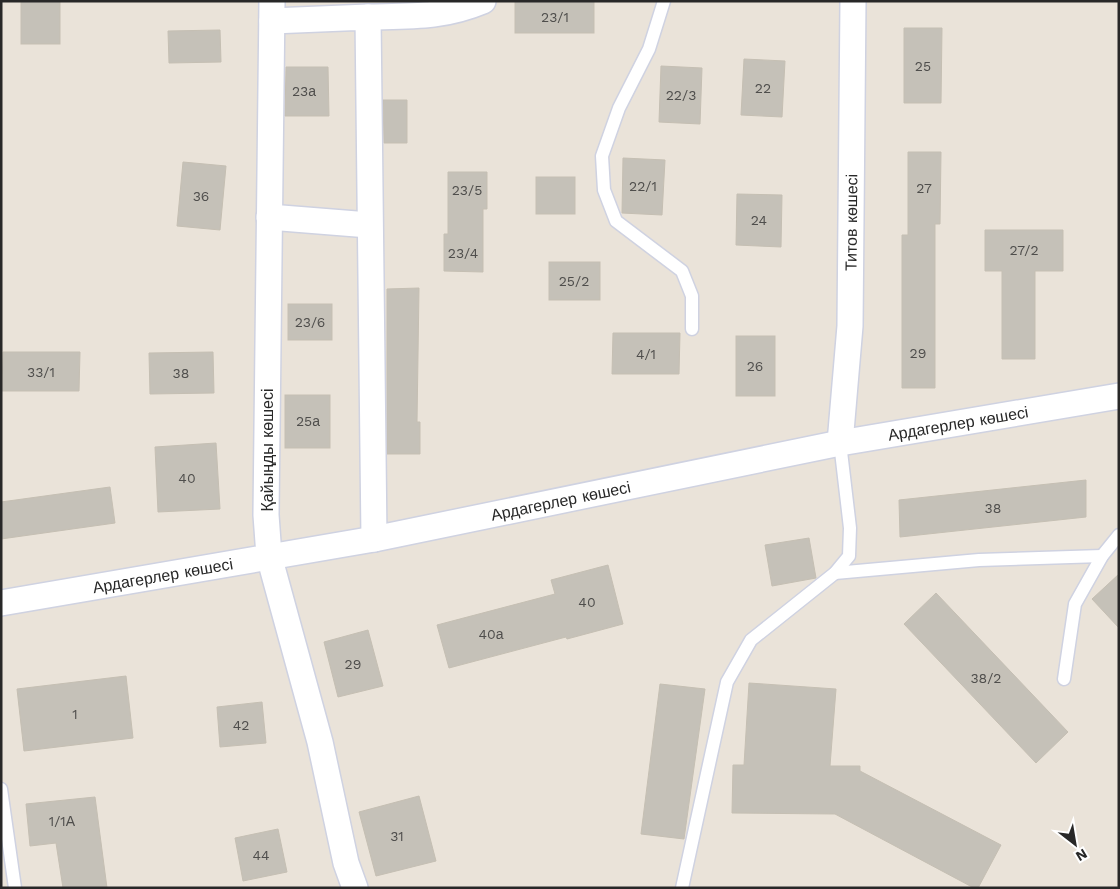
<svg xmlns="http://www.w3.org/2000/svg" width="1120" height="889" viewBox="0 0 1120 889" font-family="'Work Sans',sans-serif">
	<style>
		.building { fill: #c5c1b8; stroke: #c5bfb3 }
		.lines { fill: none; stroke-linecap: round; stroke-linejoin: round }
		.lane-casing { stroke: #cfd2e1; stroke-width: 15 }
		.street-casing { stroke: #cfd2e1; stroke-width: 28 }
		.lane { stroke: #fff; stroke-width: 12 }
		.street { stroke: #fff; stroke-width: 25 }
		.labels { text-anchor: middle; stroke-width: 4; stroke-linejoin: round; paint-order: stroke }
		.number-label { font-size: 14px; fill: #4f4e4c }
		.street-label { font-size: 16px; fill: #282828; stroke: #fff }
	</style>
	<rect width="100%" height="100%" fill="#eae3d9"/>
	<g class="building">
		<rect x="21" y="1" width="39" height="43"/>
		<rect x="515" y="1" width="79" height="32"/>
		<path d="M904,28h38l-1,75h-37z"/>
		<path d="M220,30l1,32 -52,1 -1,-32z"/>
		<path d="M744,59l41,2 -3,56 -41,-2z"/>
		<path d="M661,66l41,2 -2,56 -41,-2z"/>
		<path d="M286,67h42l1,49h-44z"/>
		<path d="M383,100h24v43h-23z"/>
		<path d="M908,152h33l-1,72h-5v164h-33v-153h6z"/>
		<path d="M623,158l42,2 -3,55 -40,-2z"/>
		<path d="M183,162l43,4 -6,64 -43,-4z"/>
		<path d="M448,172h39v37h-4v63l-39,-1v-37h4z"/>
		<rect x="536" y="177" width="39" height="37"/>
		<path d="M737,194l45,1 -1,52 -45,-2z"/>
		<path d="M985,230h78v41h-28v88h-33v-88h-17z"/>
		<rect x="549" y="262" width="51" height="38"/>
		<path d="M419,288l-2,134h3v32h-33v-165z"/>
		<rect x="288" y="304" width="44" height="36"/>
		<path d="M613,333h67l-1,41h-67z"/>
		<rect x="736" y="336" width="39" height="60"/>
		<path d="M3,352h77l-1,39h-77z"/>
		<path d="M213,352l1,41 -64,1 -1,-41z"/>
		<rect x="285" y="395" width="45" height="53"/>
		<path d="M216,443l4,66 -62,3 -3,-65z"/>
		<path d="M1086,480v37l-186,20 -1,-37z"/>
		<path d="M110,487l5,36 -114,16v-37z"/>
		<path d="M809,538l7,40 -44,8 -7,-41z"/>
		<path d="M608,565l15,59 -56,15 -1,-2 -117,31 -12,-43 118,-31 -4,-14z"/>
		<path d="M1119,574v54l-27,-29z"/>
		<path d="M936,593l132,139 -32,31 -132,-139z"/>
		<path d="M368,630l15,56 -45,11 -14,-55z"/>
		<path d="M126,676l7,62 -109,13 -7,-62z"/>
		<path d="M749,683l87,6 -6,77h30v5l141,74 -23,43h-4l-139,-74 -103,-1 1,-48h11z"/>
		<path d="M660,684l45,5 -21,150 -43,-5z"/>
		<path d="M262,702l4,41 -46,4 -3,-40z"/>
		<path d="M419,796l17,65 -60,15 -17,-64z"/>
		<path d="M95,797l12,91h-44l-7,-45 -26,3 -4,-42z"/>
		<path d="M278,829l9,43 -44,9 -8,-43z"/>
	</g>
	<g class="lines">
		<g class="lane-casing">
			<g id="lane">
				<path d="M664,1l-15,48 -30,59 -17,48 2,34 12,31 66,50 10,25v33"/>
				<path d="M835,573l144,-13 123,-4"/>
				<path d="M1064,679l11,-75 27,-48 17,-21"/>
				<path d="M1,789l14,99"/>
				<path d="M682,888l45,-206 24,-42 84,-67 14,-17 1,-28 -10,-85"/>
			</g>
		</g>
		<g class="street-casing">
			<g id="street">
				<path d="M272,1l-6,514 3,41 51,186 26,121 9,25"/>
				<path d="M368,17c43,-1 74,1 115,-16"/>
				<path d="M272,21l96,-4 6,522"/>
				<path d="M269,217l100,8"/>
				<path id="s1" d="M840,443l10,-117 3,-325"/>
				<path id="s2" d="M1,603l373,-64 466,-96 279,-47"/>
			</g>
		</g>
		<use href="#lane" class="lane"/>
		<use href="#street" class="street"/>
	</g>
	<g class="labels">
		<g class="number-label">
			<text x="555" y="22">23/1</text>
			<text x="923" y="71">25</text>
			<text x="763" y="93">22</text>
			<text x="304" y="96">23а</text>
			<text x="681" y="100">22/3</text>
			<text x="643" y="191">22/1</text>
			<text x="924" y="193">27</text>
			<text x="467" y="195">23/5</text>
			<text x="201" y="201">36</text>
			<text x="759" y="225">24</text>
			<text x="1024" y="255">27/2</text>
			<text x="463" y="258">23/4</text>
			<text x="574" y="286">25/2</text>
			<text x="310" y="327">23/6</text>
			<text x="918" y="358">29</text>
			<text x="646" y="359">4/1</text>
			<text x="755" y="371">26</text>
			<text x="41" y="377">33/1</text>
			<text x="181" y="378">38</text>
			<text x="308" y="426">25а</text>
			<text x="187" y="483">40</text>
			<text x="993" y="513">38</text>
			<text x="587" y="607">40</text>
			<text x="491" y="639">40а</text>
			<text x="353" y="669">29</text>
			<text x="986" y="683">38/2</text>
			<text x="75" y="719">1</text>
			<text x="241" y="730">42</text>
			<text x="62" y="826">1/1А</text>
			<text x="397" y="841">31</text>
			<text x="261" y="860">44</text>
		</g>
		<g class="street-label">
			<text dy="6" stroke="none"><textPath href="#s1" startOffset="221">Титов көшесі</textPath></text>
			<text dy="6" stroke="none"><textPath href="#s2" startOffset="974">Ардагерлер көшесі</textPath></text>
			<text transform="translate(267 450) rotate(-90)" y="6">Қайыңды көшесі</text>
			<text dy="6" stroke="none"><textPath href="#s2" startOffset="569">Ардагерлер көшесі</textPath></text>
			<text dy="6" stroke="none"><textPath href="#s2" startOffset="164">Ардагерлер көшесі</textPath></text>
		</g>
	</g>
	<rect width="1120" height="889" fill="none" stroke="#282828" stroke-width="5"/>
	<g transform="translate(1075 844) rotate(149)" stroke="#ffffff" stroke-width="4" paint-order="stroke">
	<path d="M0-4L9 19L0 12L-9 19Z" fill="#282828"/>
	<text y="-8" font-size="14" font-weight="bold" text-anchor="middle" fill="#282828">N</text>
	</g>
</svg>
